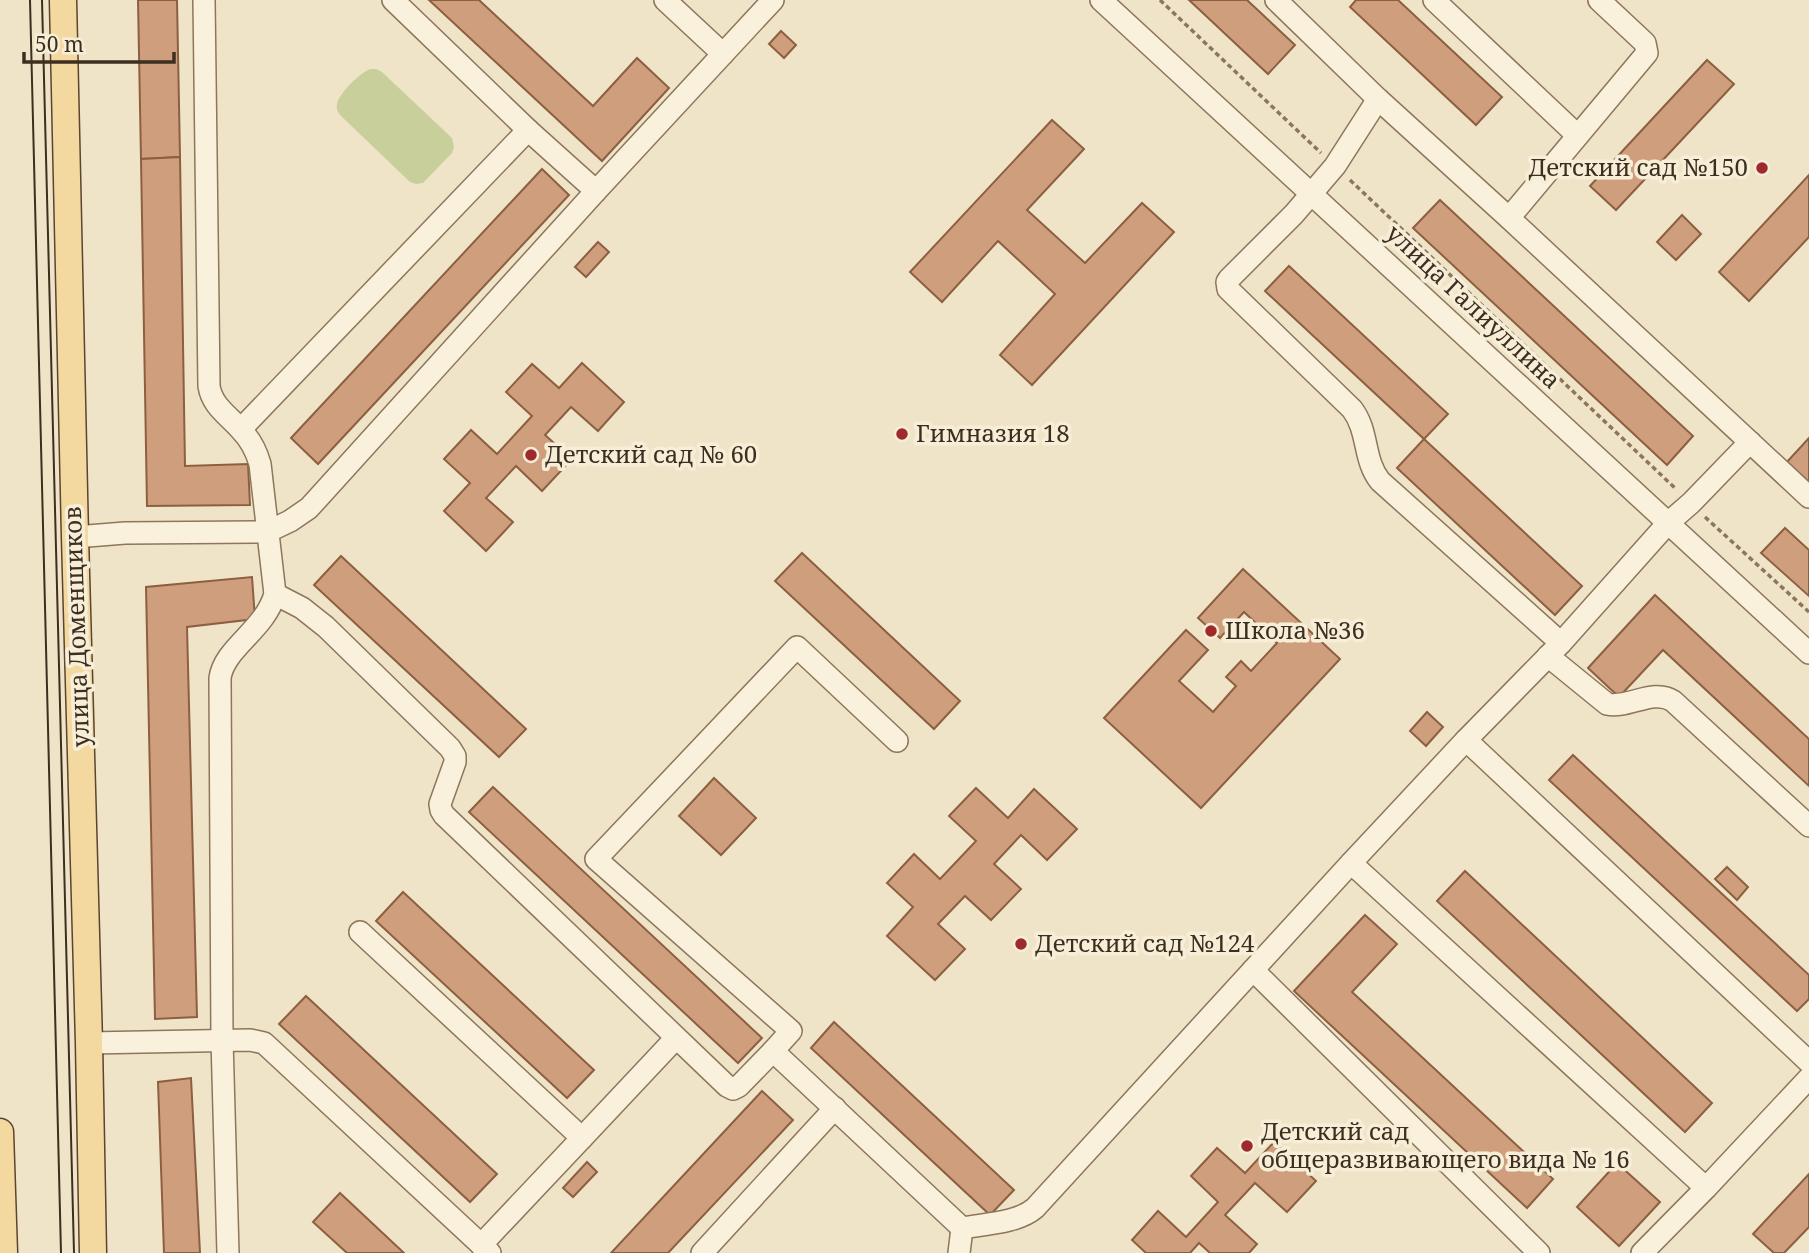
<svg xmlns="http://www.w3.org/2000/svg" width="1809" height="1253" viewBox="0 0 1809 1253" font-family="'Noto Serif',serif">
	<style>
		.pitch { fill: #c9cf9b }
		.building { fill: #cf9f7d; stroke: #8d5f41; stroke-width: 2 }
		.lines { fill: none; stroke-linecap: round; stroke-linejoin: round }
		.minor-casing { stroke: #8d765c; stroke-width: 24 }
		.major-casing { stroke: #5b4430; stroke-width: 29 }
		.path { stroke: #8d765c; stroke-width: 3.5; stroke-dasharray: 5 3.5; stroke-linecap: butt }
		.minor { stroke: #faf1dc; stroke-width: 21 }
		.major { stroke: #f3d9a0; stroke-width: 26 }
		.tram { stroke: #3d2e20; stroke-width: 2 }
		.poi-dot { fill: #9e2a2b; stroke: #f7eed8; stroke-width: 2.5 }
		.labels { text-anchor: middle; stroke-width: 7; stroke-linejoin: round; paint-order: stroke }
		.poi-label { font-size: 24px; fill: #3d2e20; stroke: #f7eed8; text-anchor: start }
		.street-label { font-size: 24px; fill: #3d2e20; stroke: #f7eed8 }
	</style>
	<rect width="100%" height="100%" fill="#f0e4c8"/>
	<path class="pitch" d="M370,69h6l6,3 70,66 2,9 -2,6 -29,30 -7,1 -6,-2 -70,-67c-3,-5 -4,-6 -3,-11 2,-11 23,-31 33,-35z"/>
	<g class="building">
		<path d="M138,0h39l3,157 -39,2z"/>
		<path d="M429,0h50l114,106 44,-48 32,30 -67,73z"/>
		<path d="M1189,0h58l48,45 -27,29z"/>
		<path d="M1356,0h42l104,97 -26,28 -126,-118z"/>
		<path d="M781,31l15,14 -12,13 -15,-14z"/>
		<path d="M1707,60l27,24 -118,126 -26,-24z"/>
		<path d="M1052,120l32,29 -57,61 58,53 57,-60 32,29 -142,153 -32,-30 55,-61 -57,-53 -56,61 -32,-30z"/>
		<path d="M180,157l5,309 63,-2 2,41 -103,1 -6,-347z"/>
		<path d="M542,169l27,26 -251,269 -27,-26z"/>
		<path d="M1809,175v62l-60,64 -30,-29z"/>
		<path d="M1440,200l253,236 -26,29 -254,-237z"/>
		<path d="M1682,215l19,19 -25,26 -19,-18z"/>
		<path d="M598,242l11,10 -23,25 -11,-10z"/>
		<path d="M1289,266l159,148 -24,25 -159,-148z"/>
		<path d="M582,363l42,39 -26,29 -27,-24 -26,28 27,24 -30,32 -26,-25 -30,32 27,24 -27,29 -42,-40 26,-28 -26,-24 27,-29 26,24 35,-38 -26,-24 26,-28 27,24z"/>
		<path d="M1809,438v47l-23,-22z"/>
		<path d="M1424,439l158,147 -27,29 -158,-147z"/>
		<path d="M1785,528l24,22v46l-48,-43z"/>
		<path d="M802,553l158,148 -26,28 -159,-148z"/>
		<path d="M341,556l185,173 -27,28 -185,-172z"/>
		<path d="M1243,569l97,90 -139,149 -97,-90 82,-88 22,20 -29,31 34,31 23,-26 -10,-9 15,-16 10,10 26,-28 -33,-31 -24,26 -22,-20z"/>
		<path d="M252,577l3,42 -68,8 10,390 -42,2 -9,-432z"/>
		<path d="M1655,595l154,144v47l-146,-136 -44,47 -31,-29z"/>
		<path d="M1427,712l16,15 -17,19 -16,-15z"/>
		<path d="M1573,755l236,220v24l-12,12 -248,-231z"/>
		<path d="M714,778l42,40 -35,37 -42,-39z"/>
		<path d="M493,787l269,251 -24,25 -269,-251z"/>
		<path d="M976,788l32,30 26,-29 43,40 -30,31 -26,-25 -27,29 27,25 -30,31 -26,-24 -27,28 27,25 -30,31 -48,-44 26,-29 -26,-24 27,-29 26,25 36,-38 -27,-25z"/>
		<path d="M1727,867l21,20 -11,13 -22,-21z"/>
		<path d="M1465,871l247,232 -27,29 -248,-231z"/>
		<path d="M403,892l191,178 -27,28 -191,-177z"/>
		<path d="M1365,915l32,29 -45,48 201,187 -26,29 -233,-217z"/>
		<path d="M306,996l191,178 -27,28 -191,-178z"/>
		<path d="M834,1022l180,168 -24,25 -179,-167z"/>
		<path d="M191,1078l9,175h-36l-6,-171z"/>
		<path d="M762,1091l31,29 -125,133h-57z"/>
		<path d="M1274,1142l42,39 -29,31 -32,-29 -30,32 32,29 -8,9h-39l-11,-10 -9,10h-44l-14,-13 26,-29 28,26 32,-35 -27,-26 26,-28 28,25z"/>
		<path d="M587,1162l10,10 -24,25 -10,-9z"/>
		<path d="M1617,1163l43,39 -41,44 -42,-39z"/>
		<path d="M1809,1174v53l-25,26h-10l-21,-19z"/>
		<path d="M340,1193l64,60h-57l-34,-31z"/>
	</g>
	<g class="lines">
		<g class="minor-casing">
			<g id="minor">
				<path d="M204,0l5,386c3,20 19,29 32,44 10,10 15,20 19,34l15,130c-10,36 -51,54 -55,84l2,362 6,213"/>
				<path d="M393,0l135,130 68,61"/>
				<path d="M665,0l58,54"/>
				<path d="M1101,0l708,653"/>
				<path d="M1276,0l102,99 131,119 300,279"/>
				<path d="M1434,0l143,135"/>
				<path d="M1378,99l-43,67 -41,48 -65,65 -2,3 1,7 124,120c17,22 11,51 28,72l181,162"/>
				<path d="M1509,218l138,-165 -2,-10 -46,-43"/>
				<path d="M241,429l287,-299"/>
				<path d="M75,537l50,-4 142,-1 23,-11 19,-13 287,-317 177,-191"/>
				<path d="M275,594l27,14 24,19 124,121 5,8v6l-15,42 1,6 3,5 283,271 6,3 6,-3 34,-35"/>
				<path d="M1548,656l59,48c21,5 46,-16 66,-3l136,125"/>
				<path d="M1466,740l343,322"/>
				<path d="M897,741l-100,-94 -201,212 195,172 -18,20 189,177c22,-4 56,-5 73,-20l316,-345 115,-123 95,-97 107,-120 23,-20 59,-61"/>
				<path d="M1351,863l355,325"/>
				<path d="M360,932l222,206 -101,107"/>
				<path d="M1253,970l286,283"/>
				<path d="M89,1043l161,-3 14,3 226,210"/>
				<path d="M582,1138l94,-100"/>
				<path d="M702,1253l133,-145"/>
				<path d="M959,1253l3,-25"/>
				<path d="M1642,1253l64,-65 103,-110"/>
			</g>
		</g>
		<g class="major-casing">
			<g id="major">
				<path d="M63,0l12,537 14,506 4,210"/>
				<path d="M0,1132l4,121"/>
			</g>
		</g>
		<g class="path">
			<path d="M1160,0l161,153"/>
			<path d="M1350,180l327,310"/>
			<path d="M1705,517l104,95"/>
		</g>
		<use href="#minor" class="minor"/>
		<use href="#major" class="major"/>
		<g class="tram">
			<path d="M30,0l31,1253"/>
			<path d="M42,0l32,1253"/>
		</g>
	</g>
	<g class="poi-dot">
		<circle cx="1762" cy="168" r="7"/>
		<circle cx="902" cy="434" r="7"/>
		<circle cx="531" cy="455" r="7"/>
		<circle cx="1211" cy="631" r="7"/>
		<circle cx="1021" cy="944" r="7"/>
		<circle cx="1247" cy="1146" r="7"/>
	</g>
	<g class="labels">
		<g class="poi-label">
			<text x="1748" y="176" text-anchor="end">Детский сад №150</text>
			<text x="916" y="442">Гимназия 18</text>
			<text x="545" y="463">Детский сад № 60</text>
			<text x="1225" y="639">Школа №36</text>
			<text x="1035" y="952">Детский сад №124</text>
			<text x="1261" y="1140">Детский сад<tspan x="1261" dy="28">общеразвивающего вида № 16</tspan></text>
		</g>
		<g class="street-label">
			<text transform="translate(1473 307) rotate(43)" y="8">улица Галиуллина</text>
			<text transform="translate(77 627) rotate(-92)" y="8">улица Доменщиков</text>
		</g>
	</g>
	<path d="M24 52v10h150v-10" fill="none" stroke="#3d2e20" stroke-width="3.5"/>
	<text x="35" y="52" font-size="21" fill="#3d2e20" stroke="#f7eed8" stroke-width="5" paint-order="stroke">50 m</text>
</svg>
